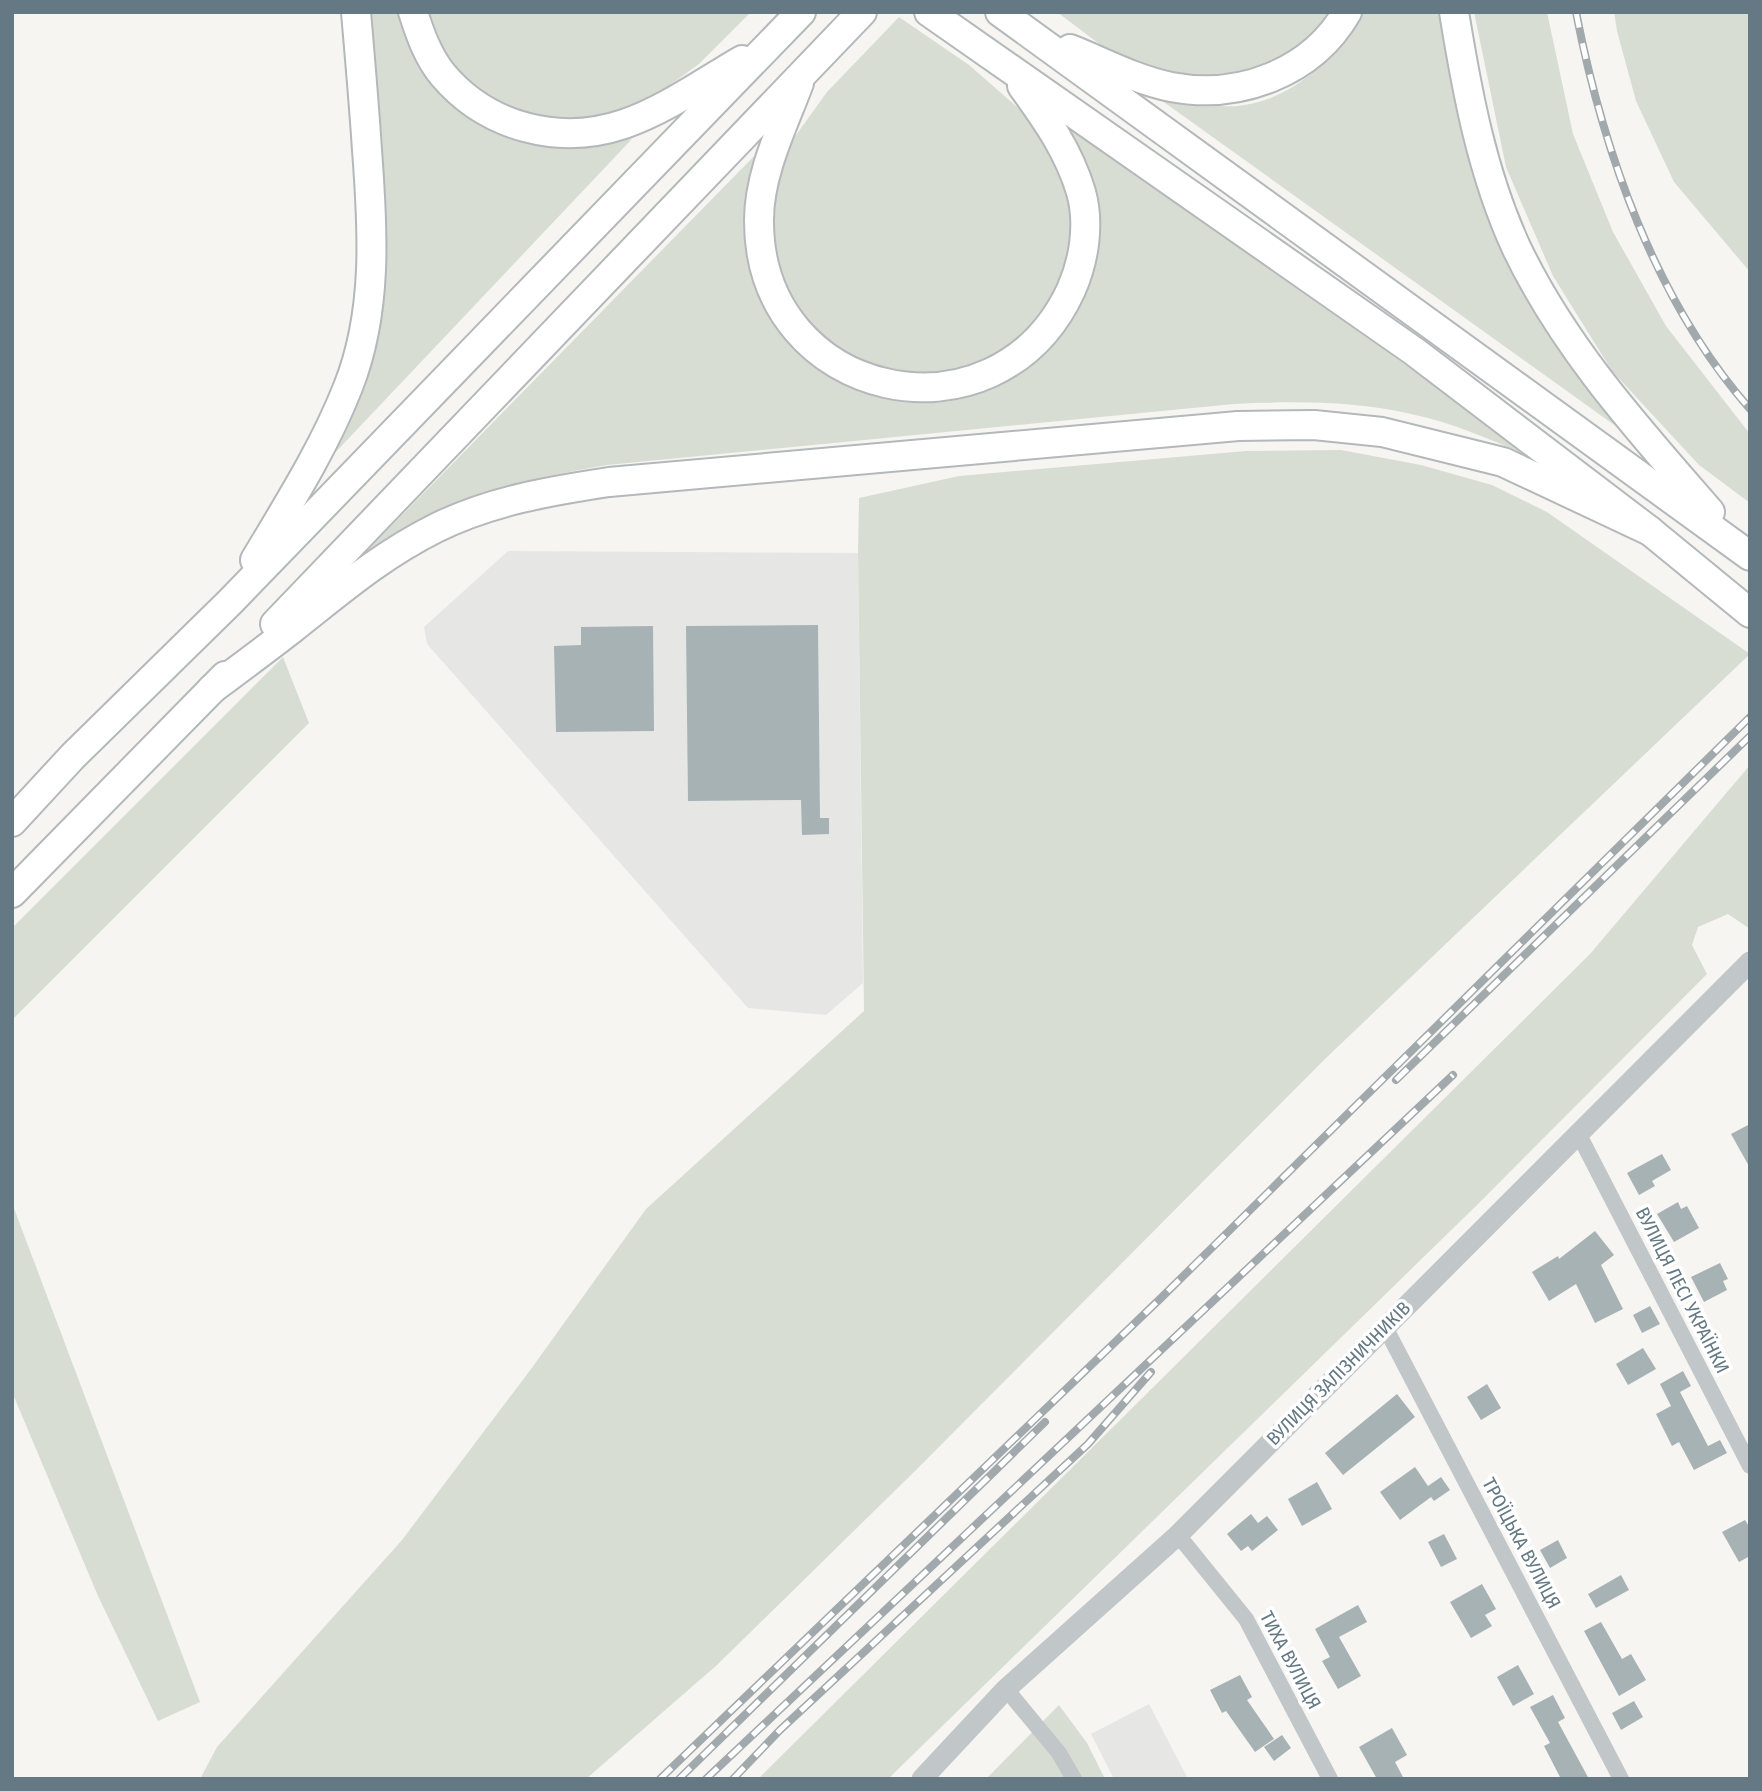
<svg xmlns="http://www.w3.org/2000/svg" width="1762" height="1791" viewBox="0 0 1762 1791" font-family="'Fira Sans Condensed',sans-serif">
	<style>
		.built { fill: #e6e7e5 }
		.green { fill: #d8ddd3 }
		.building { fill: #a7b2b5 }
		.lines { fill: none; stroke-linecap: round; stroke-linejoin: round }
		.trunk-casing { stroke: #b4b8ba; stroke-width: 32 }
		.minor { stroke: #c1c6c8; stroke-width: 16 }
		.tertiary { stroke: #c1c6c8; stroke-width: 21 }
		.trunk { stroke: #fff; stroke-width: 28 }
		.rail-casing { stroke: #a1a9ad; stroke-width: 8 }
		.rail { stroke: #fff; stroke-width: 5; stroke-dasharray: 16; stroke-linecap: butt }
		.labels { text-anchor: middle; stroke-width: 7; stroke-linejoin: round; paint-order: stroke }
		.street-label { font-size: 19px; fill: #647983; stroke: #fff }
	</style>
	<rect width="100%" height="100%" fill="#f6f5f2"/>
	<g class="built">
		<path d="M508,551l350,2 5,430 -37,32 -78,-7 -321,-364 -3,-17z"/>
		<path d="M1149,1704l39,75h-74l-23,-45z"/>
	</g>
	<g class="green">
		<path d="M367,12h30c19,76 87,133 166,135 24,1 46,-4 69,-8l-301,318 15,-27 20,-55z"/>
		<path d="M424,12h327l-52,52 -44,32 -30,15 -54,13 -54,-10 -49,-30 -19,-21z"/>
		<path d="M1057,12h276l-31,34 -28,18 -38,13 -67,-2 -63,-26z"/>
		<path d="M1363,12h79l26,138 156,282 -470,-337c30,5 66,16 96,9 50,-10 87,-50 113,-92z"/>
		<path d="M1474,12h73l26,122 40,98 53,94 84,108v69l-51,-38 -87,-94 -59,-95 -47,-109z"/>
		<path d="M1614,12h136v260l-76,-90 -38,-81 -19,-70z"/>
		<path d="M899,17l70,48 54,47 26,31 17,36 9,42 -3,37 -34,67 -34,30 -68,23 -67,-8 -58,-37 -41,-79 3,-73 18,-39 36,-50z"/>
		<path d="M1066,124l472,335c-41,-16 -83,-36 -127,-45 -59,-13 -118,-13 -177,-10l-627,61c-39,7 -78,14 -115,28 -45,17 -88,40 -130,63l403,-411c-9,26 -18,49 -20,77 -5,94 74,173 166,179 8,1 18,2 26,2 82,-8 158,-79 161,-163 2,-45 -12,-78 -32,-116z"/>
		<path d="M1341,450l80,15 71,20 55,27 203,142 -425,405 -409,411 -199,195 -131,114h-386l17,-32 185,-207 129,-171 115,-160 218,-198 -6,-458 1,-55 100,-22 287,-25z"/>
		<path d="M283,657l26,66 -297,297v-92z"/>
		<path d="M1750,765v164l-22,-15 -30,13 -6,18 15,29 -230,231 -589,574h-130l832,-825z"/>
		<path d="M12,1203l188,499 -42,19 -60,-125 -86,-204z"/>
		<path d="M1059,1705l28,38 18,36h-119z"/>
	</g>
	<g class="building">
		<path d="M818,625l2,193h9v16l-27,1 -1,-35 -113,1 -2,-175z"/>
		<path d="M653,626l1,105 -98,1 -2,-86 27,-1v-18z"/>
		<path d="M1750,1124v44l-19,-34z"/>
		<path d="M1662,1154l9,16 -19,11 3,5 -16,9 -12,-22z"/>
		<path d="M1678,1202l3,7 6,-3 12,22 -25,14 -17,-28z"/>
		<path d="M1595,1231l19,24 -13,10 22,44 -28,14 -19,-39 -27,17 -17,-29 26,-16 1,3z"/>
		<path d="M1720,1263l8,16 -5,2 4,9 -23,12 -13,-25z"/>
		<path d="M1650,1306l10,18 -18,9 -9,-18z"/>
		<path d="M1643,1348l13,21 -28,16 -12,-21z"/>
		<path d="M1683,1371l8,15 -11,6 28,54 12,-6 7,13 -33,17 -15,-28 -7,4 -16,-32 15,-8 -11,-22z"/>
		<path d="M1487,1384l14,24 -20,12 -14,-23z"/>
		<path d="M1397,1394l18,23 -72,58 -18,-22z"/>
		<path d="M1415,1467l13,19 13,-9 9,13 -16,11 -3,-4 -31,23 -20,-28z"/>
		<path d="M1317,1482l15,27 -30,17 -14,-27z"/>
		<path d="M1251,1514l7,9 9,-7 11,14 -26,21 -4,-5 -7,5 -14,-17z"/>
		<path d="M1745,1520l5,8v28l-11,6 -17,-30z"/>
		<path d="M1444,1534l13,25 -16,8 -13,-25z"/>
		<path d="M1558,1540l9,18 -17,10 -10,-18z"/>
		<path d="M1621,1575l8,15 -33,18 -8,-14z"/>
		<path d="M1482,1584l14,25 -11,6 7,11 -21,12 -21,-36z"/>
		<path d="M1358,1605l9,17 -28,15 22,39 -23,13 -16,-28 8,-4 -15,-28z"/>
		<path d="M1601,1622l21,37 9,-5 15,26 -27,16 -35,-65z"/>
		<path d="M1518,1665l16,29 -21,12 -16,-29z"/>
		<path d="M1240,1675l12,22 -5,3 27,39 -19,13 -29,-41 -4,2 -12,-23z"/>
		<path d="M1553,1695l12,23 -7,4 31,57h-28l-17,-33 6,-3 -20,-36z"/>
		<path d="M1634,1701l9,16 -22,13 -9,-17z"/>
		<path d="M1392,1728l15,27 -12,7 9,17h-27l-18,-32z"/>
		<path d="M1282,1735l9,13 -17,13 -10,-14z"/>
	</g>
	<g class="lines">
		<g class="trunk-casing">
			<g id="trunk">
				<path d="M413,12c7,22 15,45 30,63 44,52 116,71 181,49 41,-14 80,-42 118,-64"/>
				<path d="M929,12l486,340 235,179 100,82"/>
				<path d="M1000,12l750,544"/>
				<path d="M1454,12c13,80 28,161 62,235 48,101 122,182 194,265"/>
				<path d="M1070,49c33,13 66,31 101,38 68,13 141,-14 176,-75"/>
				<path d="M799,83c-16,43 -40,90 -40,137 -1,180 237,232 312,70 13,-29 19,-66 10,-98 -12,-40 -34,-72 -59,-106"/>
				<path d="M255,560c34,-57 69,-112 93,-173 30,-75 25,-158 19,-237 -3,-46 -7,-92 -11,-138"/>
				<path d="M275,624l587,-612"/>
				<path d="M212,689c27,-20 54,-40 81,-61 47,-37 87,-72 143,-100 54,-27 114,-37 173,-46l629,-56 76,-1 68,7 121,30 147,69"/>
				<path d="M12,822l61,-66 157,-154 571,-590"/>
				<path d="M12,893l213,-217"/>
			</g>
		</g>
		<g class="minor">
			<path d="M1578,1133l172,333"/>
			<path d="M1385,1327l236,452"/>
			<path d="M1178,1535l68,84 84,160"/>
			<path d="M1006,1689l53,64 15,26"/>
		</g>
		<path class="tertiary" d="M922,1779l84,-90 172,-154 572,-573"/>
		<use href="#trunk" class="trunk"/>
		<g class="rail-casing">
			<g id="rail">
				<path d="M1576,12c27,139 79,289 174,397"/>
				<path d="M1396,1080l354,-344"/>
				<path d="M660,1779l502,-482 588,-580"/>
				<path d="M679,1779l366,-357"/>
				<path d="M706,1779l747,-704"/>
				<path d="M733,1779l47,-49 308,-286 63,-72"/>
			</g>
		</g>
		<use href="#rail" class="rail"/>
	</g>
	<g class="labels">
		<g class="street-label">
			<text transform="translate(1683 1290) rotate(63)" y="7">ВУЛИЦЯ ЛЕСІ УКРАЇНКИ</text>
			<text transform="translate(1338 1373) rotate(-45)" y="7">ВУЛИЦЯ ЗАЛІЗНИЧНИКІВ</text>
			<text transform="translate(1522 1543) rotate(62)" y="7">ТРОЇЦЬКА ВУЛИЦЯ</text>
			<text transform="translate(1291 1660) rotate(62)" y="7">ТИХА ВУЛИЦЯ</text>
		</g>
	</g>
	<rect width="1762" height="1791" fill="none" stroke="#647983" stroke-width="28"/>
</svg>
